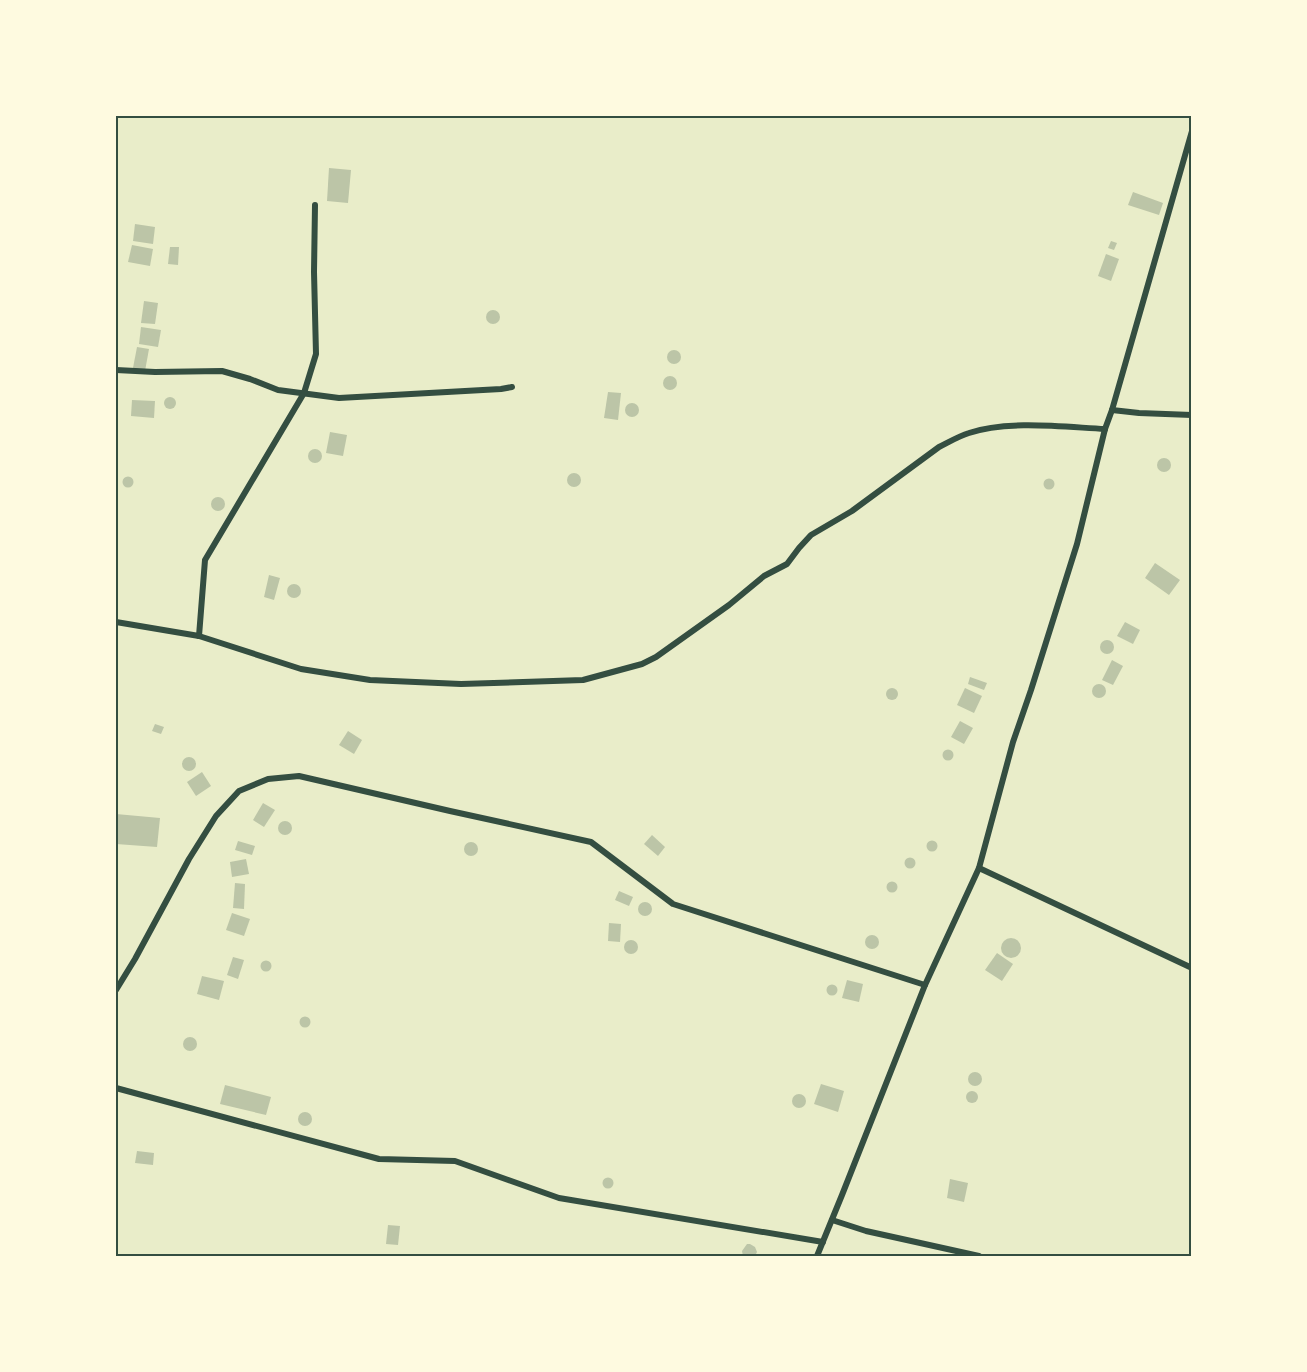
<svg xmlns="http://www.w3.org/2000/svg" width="1307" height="1372" viewBox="0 0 1307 1372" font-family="Barlow,sans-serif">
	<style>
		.building { fill: #bcc5a7 }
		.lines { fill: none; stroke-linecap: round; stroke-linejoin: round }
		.minor { stroke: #344e41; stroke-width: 6 }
		.neatline { fill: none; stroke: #344e41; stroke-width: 2 }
	</style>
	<rect width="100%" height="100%" fill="#e9edc9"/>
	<g class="building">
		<path d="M329,168l22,2 -3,33 -21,-2z"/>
		<path d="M1133,192l30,11 -4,12 -31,-10z"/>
		<path d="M135,224l20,3 -2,17 -20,-3z"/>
		<path d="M1111,241l6,2 -3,7 -6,-2z"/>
		<path d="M132,245l21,4 -3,17 -22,-4z"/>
		<path d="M170,247h9l-1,18 -10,-1z"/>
		<path d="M1106,254l13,5 -8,22 -13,-5z"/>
		<path d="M144,301l14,2 -3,21 -14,-1z"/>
		<circle cx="493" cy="317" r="7"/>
		<path d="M141,327l20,3 -3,17 -19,-3z"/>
		<path d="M137,347l12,2 -4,22 -12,-3z"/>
		<circle cx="674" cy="357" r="7"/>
		<circle cx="670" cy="383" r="7"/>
		<path d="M608,392l13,1 -3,27 -14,-2z"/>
		<circle cx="170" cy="403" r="6"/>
		<path d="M132,400l23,1 -1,17 -23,-2z"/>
		<circle cx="632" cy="410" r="7"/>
		<path d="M330,432l17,3 -4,21 -17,-3z"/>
		<circle cx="315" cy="456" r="7"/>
		<circle cx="1164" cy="465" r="7"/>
		<circle cx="574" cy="480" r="7"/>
		<circle cx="128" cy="482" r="5.5"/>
		<circle cx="1049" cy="484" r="5.5"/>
		<circle cx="218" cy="504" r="7"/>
		<path d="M1155,563l25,17 -11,15 -24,-17z"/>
		<path d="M269,575l11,3 -6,22 -10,-3z"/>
		<circle cx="294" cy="591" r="7"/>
		<path d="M1125,622l15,8 -7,14 -16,-8z"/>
		<circle cx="1107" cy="647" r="7"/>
		<path d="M1112,660l11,6 -10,19 -11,-5z"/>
		<path d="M970,677l17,6 -3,7 -16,-6z"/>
		<circle cx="1099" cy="691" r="7"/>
		<path d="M965,688l17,8 -8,17 -17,-8z"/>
		<circle cx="892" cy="694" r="6"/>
		<path d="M960,721l13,7 -9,16 -13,-7z"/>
		<path d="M155,724l9,3 -3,7 -9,-3z"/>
		<path d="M348,731l14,9 -8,14 -15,-9z"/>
		<circle cx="948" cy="755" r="5.5"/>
		<circle cx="189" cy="764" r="7"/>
		<path d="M202,772l9,14 -15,10 -9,-14z"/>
		<path d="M263,803l12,7 -11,17 -11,-7z"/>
		<path d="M116,814l44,4 -3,29 -41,-3z"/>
		<circle cx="285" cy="828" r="7"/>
		<path d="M652,835l13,12 -7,9 -14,-12z"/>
		<circle cx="932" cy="846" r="5.5"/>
		<path d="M238,841l17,5 -3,9 -17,-5z"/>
		<circle cx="471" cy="849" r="7"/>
		<circle cx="910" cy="863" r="5.5"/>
		<path d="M246,859l3,15 -17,3 -2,-15z"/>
		<circle cx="892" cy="887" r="5.5"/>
		<path d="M235,883l10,1 -1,25 -11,-1z"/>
		<path d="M619,891l14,6 -4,9 -14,-6z"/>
		<circle cx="645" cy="909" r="7"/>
		<path d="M232,913l18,6 -6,17 -18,-6z"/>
		<path d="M609,923l12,1 -1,18 -12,-1z"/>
		<circle cx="872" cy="942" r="7"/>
		<circle cx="1011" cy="948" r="10"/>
		<circle cx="631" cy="947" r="7"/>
		<path d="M997,953l16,11 -11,17 -17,-11z"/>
		<path d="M233,957l11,3 -6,19 -11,-4z"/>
		<circle cx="266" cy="966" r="5.5"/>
		<path d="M202,976l22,5 -5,19 -22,-6z"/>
		<path d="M847,980l16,4 -4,18 -17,-4z"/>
		<circle cx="832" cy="990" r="5.5"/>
		<circle cx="305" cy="1022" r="5.5"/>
		<circle cx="190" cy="1044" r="7"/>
		<circle cx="975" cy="1079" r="7"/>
		<path d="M821,1084l23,7 -6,21 -24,-8z"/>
		<path d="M225,1085l46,12 -5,18 -46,-11z"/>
		<circle cx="972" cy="1097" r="6"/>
		<circle cx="799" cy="1101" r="7"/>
		<circle cx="305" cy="1119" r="7"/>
		<path d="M137,1151l17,2 -1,12 -18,-2z"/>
		<circle cx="608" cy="1183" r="5.5"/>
		<path d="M950,1179l18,4 -4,19 -17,-4z"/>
		<path d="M388,1225l12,1 -2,19 -12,-1z"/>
		<path d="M747,1244h3l5,3 2,5 -2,4h-12l-1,-5z"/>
	</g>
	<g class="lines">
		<g class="minor">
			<path d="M116,370l39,2 67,-1 28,8 28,11 61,8 162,-9 11,-2"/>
			<path d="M1112,410l27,3 53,2"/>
			<path d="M116,622l83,14 102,33 69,11 91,4 122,-4 59,-16 14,-7 73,-52 35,-29 23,-12 12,-16 12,-13 41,-24 87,-64c10,-5 20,-11 30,-14 39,-13 95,-6 136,-4"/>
			<path d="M199,636l6,-76 99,-167 12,-39 -2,-82 1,-67"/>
			<path d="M979,868l213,100"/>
			<path d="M116,990l19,-31 54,-100 27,-43 23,-25 29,-12 31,-3 151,35 141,31 82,62 252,81"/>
			<path d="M116,1088l263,71 76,2 104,37 264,44"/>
			<path d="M832,1220l34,11 113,25"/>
			<path d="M817,1256l25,-61 83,-210 54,-117 34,-126 18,-52 46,-146 28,-115 7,-19 80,-279"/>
		</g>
	</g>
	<rect width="1307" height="1372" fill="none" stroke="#fefae0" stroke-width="234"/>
	<rect x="117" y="117" width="1073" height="1138" class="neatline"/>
</svg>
